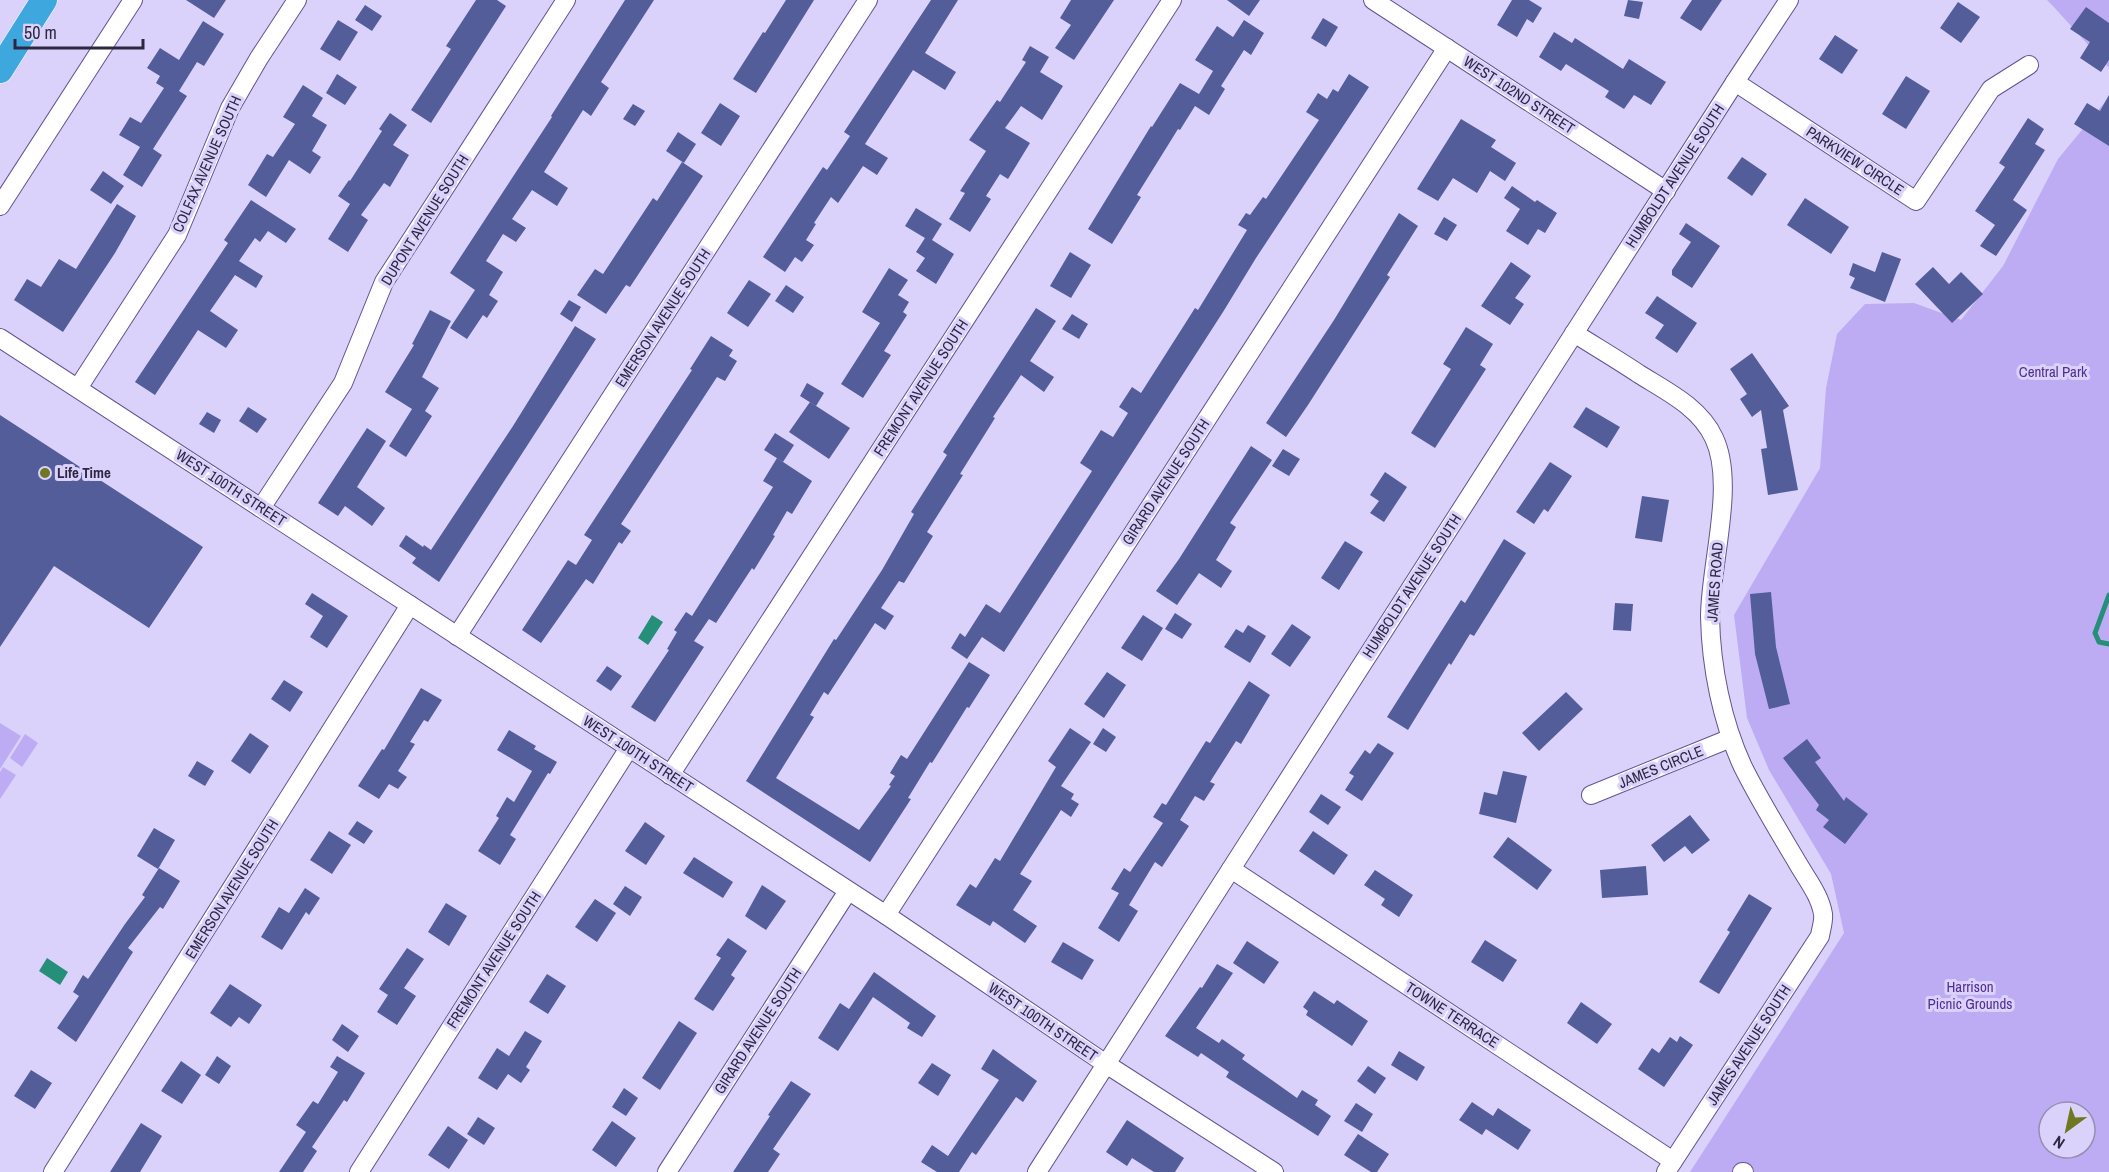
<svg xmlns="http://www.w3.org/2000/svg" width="2109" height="1172" viewBox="0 0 2109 1172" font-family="'Archivo Narrow',sans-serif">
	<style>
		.green { fill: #bdacf3; fill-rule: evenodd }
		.water { fill: #258f79 }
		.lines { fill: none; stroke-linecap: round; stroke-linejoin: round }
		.stream { stroke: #258f79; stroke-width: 5 }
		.building { fill: #535d99 }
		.minor-casing { stroke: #645390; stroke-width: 20 }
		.highway-casing { stroke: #fff; stroke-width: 27 }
		.minor { stroke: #fff; stroke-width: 18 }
		.highway { stroke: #3ea7dd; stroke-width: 26 }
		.poi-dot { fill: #6f7722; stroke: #dbd2fb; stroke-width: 2 }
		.labels { text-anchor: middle; stroke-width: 6; stroke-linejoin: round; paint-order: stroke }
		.street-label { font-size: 15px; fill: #2e2742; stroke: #dbd2fb }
		.park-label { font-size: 15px; fill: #522e91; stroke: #dbd2fb }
		.poi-label { font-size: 15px; font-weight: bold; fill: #2e2742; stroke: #dbd2fb; text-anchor: start }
	</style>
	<rect width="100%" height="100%" fill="#dbd2fb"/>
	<g class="green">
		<path d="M2047,0h62v68l-56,-62z"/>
		<path d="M2109,97v1075h-419l154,-239 -13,-59 -62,-104 -22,-52 -13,-103 86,-147 6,-80 11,-54 28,-30 49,-1 47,17 42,-54 55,-107zM2049,1112h36v36h-36z"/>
		<path d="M0,723l21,13 -21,33z"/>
		<path d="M25,734l13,9 -16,24 -12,-9z"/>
		<path d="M3,767l13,8 -16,24v-27z"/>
	</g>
	<g class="water">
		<path d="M652,615l11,7 -15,23 -10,-7z"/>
		<path d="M47,958l21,14 -8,13 -21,-14z"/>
	</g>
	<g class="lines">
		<path class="stream" d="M2109,595l-14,38 4,9 10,2"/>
	</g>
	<g class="building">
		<path d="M186,0h40l-12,18z"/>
		<path d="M476,0h21l9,6 -75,117 -20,-13 40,-61 -5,-3z"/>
		<path d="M625,0h29l-53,82 8,6 -18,28 -8,-6 -39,62 24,16 -11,18 -25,-16 -20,29 14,9 -10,14 -13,-8 -17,27 17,11 -14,23 9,6 -11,17 -4,-3 -16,24 -17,-11 25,-38 -25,-17 102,-156 -1,-1z"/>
		<path d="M786,0h28l-58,93 -23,-14 30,-47 2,1z"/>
		<path d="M931,0h27l-33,53 31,19 -11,18 -32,-20 -48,74 23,14 -11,17 -14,-9 -25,37 -7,-6 -17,26 2,1 -10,16 8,5 -12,17 -7,-5 -10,15 -22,-15 60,-90 4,3 23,-34 -6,-4z"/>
		<path d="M1071,0h43l-40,60 -19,-12 16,-23 -11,-7z"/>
		<path d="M1227,0h33l-11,16z"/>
		<path d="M1512,0h17l13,8 -9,15 -6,-4 -10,18 -20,-12z"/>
		<path d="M1628,0l15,2 -4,17 -15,-3z"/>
		<path d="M1692,0h30l-21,31 -21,-13z"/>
		<path d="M1958,2l22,15 -19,26 -21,-15z"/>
		<path d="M365,5l17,11 -10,15 -17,-11z"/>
		<path d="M2086,7l23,16v37l-8,12 -21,-14 10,-16 -20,-13z"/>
		<path d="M1323,18l15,9 -12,20 -15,-9z"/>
		<path d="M338,20l20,12 -18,29 -20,-12z"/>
		<path d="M1244,20l20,13 -13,22 -7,-5 -23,36 4,3 -16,26 -14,-9 -15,24 -2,-1 -41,66 4,2 -29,47 -24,-15 63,-103 1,1 28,-44 19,11 14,-23 -18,-11 22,-34 16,11z"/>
		<path d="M203,21l21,13 -20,32 -7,-4 -18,29 8,5 -34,53 9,6 -20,32 -19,-12 17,-28 -21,-12 11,-18 11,6 23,-35 -8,-5 4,-7 -13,-8 13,-20 19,12z"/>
		<path d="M1554,32l18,11 3,-5 48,31 6,-10 37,23 -15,23 -17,-10 -10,14 -19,-12 4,-6 -43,-27 -5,7 -22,-14z"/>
		<path d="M1835,35l23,15 -16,24 -23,-15z"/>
		<path d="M1030,46l19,11 -9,15 23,14 -21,34 -21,-14 -16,22 25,15 -22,36 -8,-5 -14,22 5,3 -21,33 -21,-13 16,-26 -5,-2 26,-40 -17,-11 28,-40 3,2 26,-40 -4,-2z"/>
		<path d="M337,74l20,13 -12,18 -19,-12z"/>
		<path d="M1349,74l20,13 -113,171 -33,54 -219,340 -22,-15 -15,22 -16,-11 9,-15 5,4 21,-33 14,9 92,-142 -12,-8 21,-33 12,7 15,-24 -9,-6 13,-20 9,6 54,-85 3,2 49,-80 -9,-5 8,-12 4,2 13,-18 3,2 53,-79 -13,-8 12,-19 9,6 6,-10 5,3z"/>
		<path d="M1906,76l24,15 -24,38 -24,-15z"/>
		<path d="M303,85l20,13 -11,18 15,9 -15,26 9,6 -11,17 -21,-14 -23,37 -18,-12 19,-31 6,3 22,-33 -12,-7z"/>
		<path d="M2109,95v51l-35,-22 13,-21 13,8z"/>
		<path d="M720,103l20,13 -19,30 -20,-13z"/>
		<path d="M633,104l12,7 -10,15 -12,-7z"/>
		<path d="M390,113l17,12 -14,20 16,10 -19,32 -6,-4 -23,32 7,5 -20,32 -20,-13 22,-35 -12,-8 11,-16 1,1 32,-50 -3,-2z"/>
		<path d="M2028,118l16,11 -9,15 10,6 -32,50 14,10 -31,46 -16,-10 15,-21 -20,-14 30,-44 -6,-4z"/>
		<path d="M1461,119l35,21 -5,7 25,16 -11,18 -15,-10 -13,22 -24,-15 -15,23 -21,-12z"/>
		<path d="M678,132l18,12 -12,19 -18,-12z"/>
		<path d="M1742,157l25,17 -15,22 -25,-18z"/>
		<path d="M682,162l21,14 -73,111 -4,-2 -20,29 -29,-19 18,-26 8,5 50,-76 4,3z"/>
		<path d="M103,171l21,15 -13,18 -21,-14z"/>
		<path d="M1512,186l23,16 2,-2 20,13 -12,20 -7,-4 -10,16 -22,-14 14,-22 -16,-11z"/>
		<path d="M1805,198l44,29 -18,27 -44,-29z"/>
		<path d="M251,200l45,29 -10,14 -18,-12 -8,11 -5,-4 -16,23 24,15 -7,12 -21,-13 -25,36 28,19 -12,18 -28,-18 -43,65 -20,-13 93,-139 -4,-3z"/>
		<path d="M117,204l19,12 -21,37 -52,79 -49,-32 13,-21 14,8 18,-28 17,10z"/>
		<path d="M916,208l26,16 -10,16 22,14 -18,30 -20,-13 9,-13 -9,-6 9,-14 -20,-12z"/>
		<path d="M1399,213l19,13 -31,49 3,2 -82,128 -22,32 -20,-14 68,-103z"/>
		<path d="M1444,217l13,8 -10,16 -13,-7z"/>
		<path d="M1686,223l34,23 -28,42 -20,-13v-5l19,-28 -12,-8z"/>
		<path d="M1070,252l21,13 -20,33 -21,-12z"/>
		<path d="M1882,252l19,7 -16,43 -35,-14 5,-10 -6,-3 4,-12 22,9z"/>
		<path d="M1511,262l20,14 -16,22 9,6 -14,21 -29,-19z"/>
		<path d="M1933,267l16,17 12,-12 22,22 -31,29 -37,-39z"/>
		<path d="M889,268l19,12 -10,15 11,7 -6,10 4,3 -23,36 7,4 -28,43 -22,-14 39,-61 -18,-11z"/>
		<path d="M749,280l22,14 -23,33 -21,-14z"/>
		<path d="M786,285l18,12 -11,16 -18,-12z"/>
		<path d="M1657,296l40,27 -20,30 -22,-15 9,-13 -19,-12z"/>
		<path d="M569,300l12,7 -9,15 -12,-8z"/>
		<path d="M1036,308l20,13 -26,40 24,16 -10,15 -23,-17 -28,42 2,1 -35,56 3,1 -36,57 6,4 -29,47 -5,-2 -18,27 13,8 -9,14 -10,-7 -47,72 -4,-3 -14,23 4,2 -38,61 83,52 32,-44 -2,-1 6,-9 -5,-3 11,-18 6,4 62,-97 21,13 -21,33 -2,-1 -35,56 -2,-1 -22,36 3,1 -41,63 -124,-81 88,-142 2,1 46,-70 32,-56 -3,-2 36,-57 -4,-3z"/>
		<path d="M430,310l21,11 -29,56 17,11 -14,23 7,5 -26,41 -17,-11 23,-37 -27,-17 29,-47 -2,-1z"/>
		<path d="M1072,314l16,10 -9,15 -17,-10z"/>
		<path d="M575,326l21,13 -157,243 -27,-19 4,-5 -17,-12 7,-11 17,12 1,-2 7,5 82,-124z"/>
		<path d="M1466,327l27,17 -13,21 6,4 -51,79 -24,-15 40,-64 -8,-5z"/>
		<path d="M711,336l22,14 -4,6 8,5 -12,20 -8,-4 -96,147 10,7 -9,13 -3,-2 -26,42 -7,-5 -45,64 -19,-13 46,-70 8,5 16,-25 -8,-5 108,-165 -2,-1z"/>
		<path d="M1752,353l37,53 -6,4 15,80 -30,5 -7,-46 6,-1 -6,-38 -9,7 -12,-18 7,-5 -17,-25z"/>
		<path d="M807,383l17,10 -8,13 -16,-10z"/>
		<path d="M810,402l40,26 -21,31 -40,-27z"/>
		<path d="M248,407l19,12 -10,14 -18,-12z"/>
		<path d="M1586,407l34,20 -13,21 -34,-21z"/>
		<path d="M207,412l14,8 -7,13 -15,-9z"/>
		<path d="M0,415l203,132 -54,81 -95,-62 -54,81z"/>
		<path d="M367,428l19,13 -29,46 28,21 -13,18 -27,-20 -7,10 -20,-13z"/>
		<path d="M775,433l19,12 -11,17 -19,-12z"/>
		<path d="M1251,446l21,14 -42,63 6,4 -20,33 16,11 -11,17 -22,-15 -22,32 -21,-14 23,-32z"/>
		<path d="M1283,449l17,10 -11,17 -17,-10z"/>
		<path d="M777,458l35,23 -20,33 -5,-3 -14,24 2,1 -21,34 -2,-2 -36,55 -7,-4 -15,22 10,6 -49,75 -24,-15 38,-57 -2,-1 10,-17 -3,-2 12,-18 6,4 81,-129 -10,-6z"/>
		<path d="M1550,462l22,14 -24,36 -4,-3 -10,15 -18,-12z"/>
		<path d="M1385,472l22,15 -23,35 -14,-9 9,-12 -9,-6z"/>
		<path d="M1642,496l27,4 -7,42 -27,-4z"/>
		<path d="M1504,539l22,14 -52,83 -4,-2 -19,31 -2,-2 -41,67 -21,-13 74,-117 4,3z"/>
		<path d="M1345,541l18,11 -24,38 -18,-12z"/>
		<path d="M1771,592l5,55 14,57 -21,5 -14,-55 -5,-60z"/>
		<path d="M312,593l36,23 -21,32 -17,-11 13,-21 -18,-12z"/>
		<path d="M1615,603l18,1 -2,27 -18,-1z"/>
		<path d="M1175,613l17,11 -10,15 -17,-10z"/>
		<path d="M1143,615l20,13 -21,33 -21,-13z"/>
		<path d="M1292,624l19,13 -21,30 -19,-13z"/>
		<path d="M1248,625l18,11 -16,27 -26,-16 12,-18 7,4z"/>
		<path d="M607,666l15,10 -11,15 -15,-10z"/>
		<path d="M1107,672l19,13 -22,33 -20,-14z"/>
		<path d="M284,680l19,12 -13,20 -19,-13z"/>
		<path d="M1249,681l21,14 -29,49 -5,-3 -26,41 5,2 -11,17 -9,-5 -15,24 9,6 -27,41 -7,-5 -26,43 9,6 -19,31 -21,-14 21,-35 -8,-4 13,-21 6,4 33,-49 -10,-6 9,-14 4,2 40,-64 4,2z"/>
		<path d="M421,688l21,12 -14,22 -4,-2 -14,22 5,2 -17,27 9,6 -9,12 -9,-5 -10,15 -21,-13 24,-37 2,1z"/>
		<path d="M1566,692l17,17 -44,42 -17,-18z"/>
		<path d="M1070,728l21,14 -30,44 13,8 -3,5 8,5 -8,13 -10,-7 -41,64 12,7 -19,29 24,16 -12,17 -32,-22 -3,5 -34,-21 14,-21 6,4 19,-30 5,3 56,-94 -8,-6z"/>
		<path d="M1103,728l13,9 -10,15 -13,-8z"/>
		<path d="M509,730l27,16 -2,3 23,13 -7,12 -2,-1 -38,62 6,4 -16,26 -22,-14 21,-33 -3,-2 11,-19 7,5 18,-31 -35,-21z"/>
		<path d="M250,733l19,13 -19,28 -19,-13z"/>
		<path d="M1807,739l14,19 -6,4 29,39 2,-4 22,17 -23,30 -22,-17 6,-7 -13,-10 3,-5 -36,-47z"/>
		<path d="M1378,743l16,10 -32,48 -17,-11 9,-14 -5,-3 16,-23 5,4z"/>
		<path d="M197,761l17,10 -9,15 -17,-10z"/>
		<path d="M1503,771l24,5 -11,47 -37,-9 5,-22 13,3z"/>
		<path d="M1321,794l20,13 -13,18 -19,-13z"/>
		<path d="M1690,815l20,25 -18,14 -7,-8 -21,16 -13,-17z"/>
		<path d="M357,821l16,10 -9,13 -16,-10z"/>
		<path d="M645,822l20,14 -19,29 -21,-14z"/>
		<path d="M154,828l21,12 -17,29 -21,-13z"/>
		<path d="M329,831l22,14 -19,29 -22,-14z"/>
		<path d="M1313,831l35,24 -14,20 -35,-24z"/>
		<path d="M1508,837l44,33 -15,20 -44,-33z"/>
		<path d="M694,857l39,25 -10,16 -40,-25z"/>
		<path d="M1646,866l2,29 -46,3 -2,-28z"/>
		<path d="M159,868l21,13 -17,28 -3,-2 -32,41 5,4 -57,90 -19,-14 22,-32 -6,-4 10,-17 5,4 37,-55 20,-27 -3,-2z"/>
		<path d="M1375,870l38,25 -14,22 -18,-12 4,-6 -21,-14z"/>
		<path d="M762,885l24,16 -20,29 -21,-14z"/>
		<path d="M625,886l17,11 -12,19 -17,-12z"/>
		<path d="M305,888l15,10 -11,17 -3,-3 -24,38 -21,-13 18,-30 10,6z"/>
		<path d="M1749,894l23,14 -53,86 -20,-12 31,-50 -3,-2z"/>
		<path d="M595,899l21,14 -19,29 -22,-15z"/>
		<path d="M446,903l21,13 -18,30 -21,-14z"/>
		<path d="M728,938l19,13 -16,24 4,3 -22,33 -19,-12 27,-41 -5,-3z"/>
		<path d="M1485,940l32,20 -14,22 -32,-20z"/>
		<path d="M1247,941l32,21 -15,22 -31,-21z"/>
		<path d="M1063,942l31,18 -12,20 -31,-18z"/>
		<path d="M407,948l17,11 -20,29 12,8 -19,29 -20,-13 11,-17 -9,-6z"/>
		<path d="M1217,964l16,9 -37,55 23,15 3,-4 23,16 -3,4 55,39 5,-8 16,10 -3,5 16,11 -13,20 -92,-59 3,-5 -28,-19 -3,4 -33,-21 35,-49 2,1z"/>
		<path d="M874,972l62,44 -14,21 -15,-9 3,-5 -37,-26 -35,54 -20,-13 22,-35 9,6z"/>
		<path d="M547,974l19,12 -18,28 -19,-12z"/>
		<path d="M230,984l32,21 -13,19 -10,-7 -8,10 -21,-14z"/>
		<path d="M1314,991l20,13 3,-4 31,21 -16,25 -46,-31 2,-4 -5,-4z"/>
		<path d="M1581,1002l31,22 -15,20 -30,-21z"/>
		<path d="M679,1021l18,12 -37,57 -18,-12z"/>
		<path d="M342,1024l17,12 -11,16 -16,-12z"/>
		<path d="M525,1031l17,10 -16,26 4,3 -9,13 -13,-9 -11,16 -19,-12 19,-30 12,8z"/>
		<path d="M1680,1036l13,9 -29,42 -26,-18 14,-21 7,5 11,-16 7,5z"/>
		<path d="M993,1049l44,32 -14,21 -7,-5 -40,58 -4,-3 -13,20h-22l-16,-10 11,-17 16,11 51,-76 -18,-11z"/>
		<path d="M1399,1051l26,16 -8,14 -26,-16z"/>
		<path d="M217,1056l14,10 -12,18 -14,-9z"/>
		<path d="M337,1056l28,17 -18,29 -3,-2 -32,47 5,4 -14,21h-24l27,-40 -10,-7 17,-24 5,3 20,-32 -8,-5z"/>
		<path d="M181,1061l20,14 -19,29 -21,-13z"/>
		<path d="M932,1063l19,12 -13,21 -20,-13z"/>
		<path d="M1368,1066l18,12 -11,16 -18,-13z"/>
		<path d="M31,1070l21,13 -17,26 -21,-13z"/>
		<path d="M791,1081l20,13 -38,55 7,5 -12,18h-35l37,-56 -2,-1z"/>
		<path d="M624,1088l14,10 -12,18 -14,-9z"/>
		<path d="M1472,1102l21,14 5,-8 33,22 -13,20 -32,-21 -4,6 -23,-15z"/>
		<path d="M1356,1103l17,11 -11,18 -18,-11z"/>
		<path d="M478,1117l17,11 -11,17 -17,-11z"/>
		<path d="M1127,1120l57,38 -9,14h-21l-22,-14 -5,8 -21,-14z"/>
		<path d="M612,1121l24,17 -20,29 -24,-17z"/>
		<path d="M141,1123l21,13 -22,36h-30z"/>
		<path d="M448,1126l20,14 -19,29 -21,-14z"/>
		<path d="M1358,1134l31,20 -12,18h-6l-27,-17z"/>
	</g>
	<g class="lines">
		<g class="minor-casing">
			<g id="minor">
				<path d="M1373,0l293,191"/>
				<path d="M1735,82l181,119 75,-112 38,-24"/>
				<path d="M0,206l133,-206"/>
				<path d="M1574,333c22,14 44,27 65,41 27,17 61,33 75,64 22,46 -4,127 -4,179 1,50 12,105 33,150 16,32 35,63 54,95 9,16 23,33 26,52 1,7 -2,15 -3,22l-154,236"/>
				<path d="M0,338l886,577 220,149 168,108"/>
				<path d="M78,388l99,-153 53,-127 29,-50 38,-58"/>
				<path d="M261,508l82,-125 41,-101 182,-282"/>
				<path d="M457,636l411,-636"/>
				<path d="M670,775l502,-775"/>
				<path d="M1591,795l140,-57"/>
				<path d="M1231,869l442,292"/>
				<path d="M886,915l561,-867"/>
				<path d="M53,1172l357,-567"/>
				<path d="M359,1172l270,-424"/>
				<path d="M667,1172l181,-281"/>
				<path d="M1037,1172l698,-1090 54,-82"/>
				<path d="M1742,1172h2"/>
			</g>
		</g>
		<g class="highway-casing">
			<path id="highway" d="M0,70l44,-70"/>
		</g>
		<use href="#minor" class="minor"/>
		<use href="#highway" class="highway"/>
	</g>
	<circle class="poi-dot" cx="45" cy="473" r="6"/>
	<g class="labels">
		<g class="street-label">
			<text transform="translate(1519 95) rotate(33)" y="5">WEST 102ND STREET</text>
			<text transform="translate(1855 161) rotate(33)" y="5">PARKVIEW CIRCLE</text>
			<text transform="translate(207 164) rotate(-66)" y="5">COLFAX AVENUE SOUTH</text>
			<text transform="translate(1675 176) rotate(-57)" y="5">HUMBOLDT AVENUE SOUTH</text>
			<text transform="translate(425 220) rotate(-58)" y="5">DUPONT AVENUE SOUTH</text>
			<text transform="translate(663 318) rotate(-57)" y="5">EMERSON AVENUE SOUTH</text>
			<text transform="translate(921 388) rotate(-57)" y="5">FREMONT AVENUE SOUTH</text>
			<text transform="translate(1166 482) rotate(-57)" y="5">GIRARD AVENUE SOUTH</text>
			<text transform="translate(231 488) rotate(33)" y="5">WEST 100TH STREET</text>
			<text transform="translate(1715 582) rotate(-86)" y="5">JAMES ROAD</text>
			<text transform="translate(1412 586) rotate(-57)" y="5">HUMBOLDT AVENUE SOUTH</text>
			<text transform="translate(638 754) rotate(33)" y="5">WEST 100TH STREET</text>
			<text transform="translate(1661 767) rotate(-22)" y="5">JAMES CIRCLE</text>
			<text transform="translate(232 889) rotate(-58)" y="5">EMERSON AVENUE SOUTH</text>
			<text transform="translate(494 960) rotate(-57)" y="5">FREMONT AVENUE SOUTH</text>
			<text transform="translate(1452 1015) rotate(33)" y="5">TOWNE TERRACE</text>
			<text transform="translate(1043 1022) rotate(34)" y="5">WEST 100TH STREET</text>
			<text transform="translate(758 1031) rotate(-57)" y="5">GIRARD AVENUE SOUTH</text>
			<text transform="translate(1749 1045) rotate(-57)" y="5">JAMES AVENUE SOUTH</text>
		</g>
		<g class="park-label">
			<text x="2053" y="377">Central Park</text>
			<text x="1970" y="992">Harrison<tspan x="1970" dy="17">Picnic Grounds</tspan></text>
		</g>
		<g class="poi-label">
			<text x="57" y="478">Life Time</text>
		</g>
	</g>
	<g transform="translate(2067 1130) rotate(213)"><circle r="28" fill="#dbd2fb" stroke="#968eb1" stroke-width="1.5"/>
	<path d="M0-4.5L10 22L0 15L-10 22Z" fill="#6f7722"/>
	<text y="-9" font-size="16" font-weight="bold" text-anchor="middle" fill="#2e2742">N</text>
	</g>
	<path d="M15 39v9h128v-9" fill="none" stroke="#2e2742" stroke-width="3"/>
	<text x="24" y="39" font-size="18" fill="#2e2742" stroke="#dbd2fb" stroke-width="4.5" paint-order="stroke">50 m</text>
</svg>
